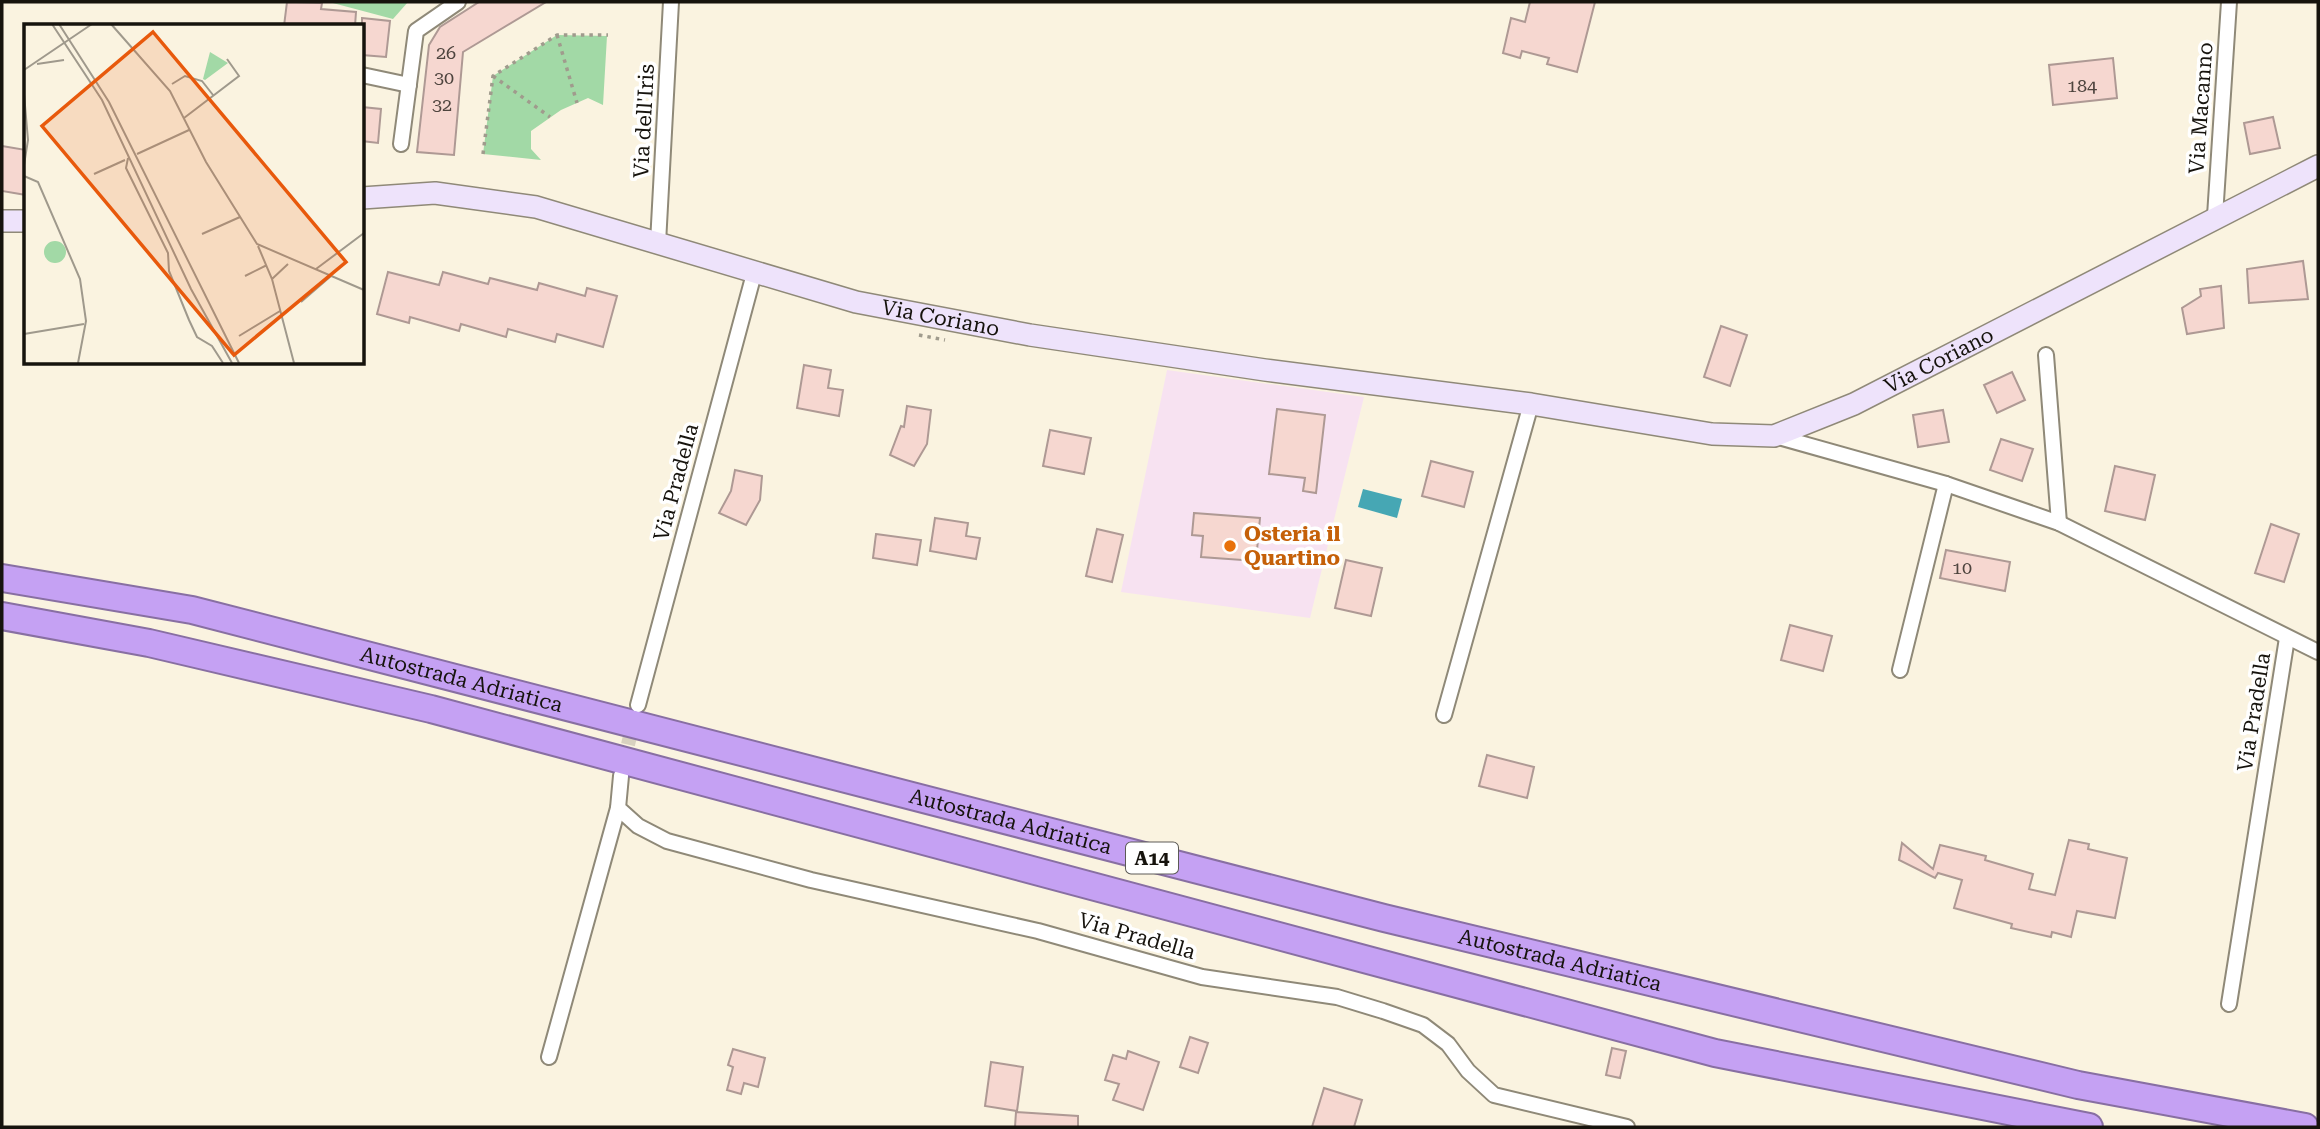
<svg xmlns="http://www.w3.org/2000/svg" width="2320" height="1129" viewBox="0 0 2320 1129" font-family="'Roboto Serif',serif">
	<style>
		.commercial { fill: #f7e2f1 }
		.green { fill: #a2d9a6 }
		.water { fill: #46a7b4 }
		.building { fill: #f6d7d0; stroke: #ae9994; stroke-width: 2 }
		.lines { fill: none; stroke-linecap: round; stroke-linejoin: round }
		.minor-tunnel { stroke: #d8d1c0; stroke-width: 14; stroke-dasharray: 14 7; stroke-linecap: butt }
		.minor-casing { stroke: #8f8978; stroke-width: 18 }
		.secondary-casing { stroke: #8f8978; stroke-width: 24 }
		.motorway-casing { stroke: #886fa2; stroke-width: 30 }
		.path { stroke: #a09b8d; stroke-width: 3.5; stroke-dasharray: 3.5 5; stroke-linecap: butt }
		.minor { stroke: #fff; stroke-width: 14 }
		.secondary { stroke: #eee3fb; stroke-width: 21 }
		.motorway { stroke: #c5a1f3; stroke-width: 26 }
		.food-dot { fill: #e8710a; stroke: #fff; stroke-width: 2.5 }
		.labels { text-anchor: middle; stroke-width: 7; stroke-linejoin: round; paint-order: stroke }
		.number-label { font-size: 18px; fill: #4e443e }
		.shield { fill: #fff; stroke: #5c5a56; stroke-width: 2 }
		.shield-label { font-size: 19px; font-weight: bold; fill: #16130d }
		.street-label { font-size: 21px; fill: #16130d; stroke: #fff }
		.food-label { font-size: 21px; font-weight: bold; fill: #c56008; stroke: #fff; text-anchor: start }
		.inset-road { fill: none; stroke: #9f998c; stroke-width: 2 }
		.view { fill: #e8590c; fill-opacity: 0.15; stroke: #e8590c; stroke-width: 3.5 }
		.inset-edge { fill: none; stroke: #16130d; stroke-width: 3.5 }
	</style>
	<rect width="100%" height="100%" fill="#faf3e0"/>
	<path class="commercial" d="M1167,370l197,27 -54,221 -189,-26z"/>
	<g class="green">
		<path d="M329,2h79l-15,17z"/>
		<path d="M557,35l50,1 -4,69 -15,-7 -27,12 -30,21v18l10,11 -58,-6 10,-78z"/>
	</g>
	<path class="water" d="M1363,489l39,10 -5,19 -39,-11z"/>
	<g class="building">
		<path d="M287,2l35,1 -1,6 35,3 -1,14h-71z"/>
		<path d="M479,2h67l-83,50 -9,103 -37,-3 12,-107 11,-18z"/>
		<path d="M1530,2h65l-18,70 -30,-8 2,-6 -27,-7 -2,7 -17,-5 8,-35 14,4z"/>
		<path d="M362,18l28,3 -4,36 -24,-2z"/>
		<path d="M2113,58l4,40 -64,7 -4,-40z"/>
		<path d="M362,107l19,2 -3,34 -16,-2z"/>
		<path d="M2273,117l7,31 -30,6 -6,-31z"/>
		<path d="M2,146l24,4v45l-24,-4z"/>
		<path d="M2303,261l5,38 -59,4 -2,-34z"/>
		<path d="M388,272l51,13 4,-13 45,12 2,-6 47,12 2,-7 46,13 2,-8 30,8 -14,51 -46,-13 -2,8 -47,-13 -2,8 -45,-13 -2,7 -49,-14 -1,6 -32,-9z"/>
		<path d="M2221,286l3,42 -37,6 -5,-26 19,-12 -1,-7z"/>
		<path d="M1721,326l26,9 -17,51 -26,-9z"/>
		<path d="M804,365l27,5 -3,18 15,2 -4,26 -42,-8z"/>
		<path d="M2012,372l13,28 -28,13 -13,-28z"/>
		<path d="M907,406l24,4 -4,34 -13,22 -24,-11 11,-29 3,1z"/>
		<path d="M1277,409l48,6 -9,78 -13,-2 2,-13 -36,-4z"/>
		<path d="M1943,410l6,32 -31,5 -5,-32z"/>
		<path d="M1050,430l41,8 -7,36 -41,-8z"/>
		<path d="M2001,439l32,10 -11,32 -32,-11z"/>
		<path d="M1431,461l42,11 -9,35 -42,-11z"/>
		<path d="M2115,466l40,9 -10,45 -40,-9z"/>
		<path d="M735,470l27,6 -2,24 -14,25 -27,-12 12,-22z"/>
		<path d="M1194,513l66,5 -4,43 -55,-4 2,-21 -11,-1z"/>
		<path d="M935,518l33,5 -2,13 14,2 -4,21 -46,-8z"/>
		<path d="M2271,524l28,10 -15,48 -29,-9z"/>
		<path d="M1097,529l26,6 -11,47 -26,-6z"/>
		<path d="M876,534l45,6 -4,25 -44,-7z"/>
		<path d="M1946,550l64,12 -5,29 -65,-13z"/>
		<path d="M1346,560l36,8 -11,48 -36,-8z"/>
		<path d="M1790,625l42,11 -9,35 -42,-11z"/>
		<path d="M1487,755l47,12 -7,31 -48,-12z"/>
		<path d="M2069,840l20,4 -1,5 39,9 -12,60 -38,-7 -6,26 -19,-5 -1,5 -40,-9 1,-4 -58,-16 8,-28 -24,-7 -3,5 -36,-18 3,-17 31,26 7,-24 46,11 -1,4 48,14 -4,15 26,6z"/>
		<path d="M1190,1037l18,6 -10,30 -18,-6z"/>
		<path d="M1612,1048l14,3 -6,27 -14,-3z"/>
		<path d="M733,1049l32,9 -7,29 -14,-4 -3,11 -14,-4 6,-23 -5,-2z"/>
		<path d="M1128,1051l31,11 -16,48 -30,-10 6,-16 -14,-4 8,-25 13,4z"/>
		<path d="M991,1062l32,5 -6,44 -32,-5z"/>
		<path d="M1324,1088l38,12 -8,27h-42z"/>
		<path d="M1016,1112l62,4v11h-63z"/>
	</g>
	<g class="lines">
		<path class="minor-tunnel" d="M623,765l11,-45"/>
		<g class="minor-casing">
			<g id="minor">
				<path d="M362,75l47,10"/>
				<path d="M401,144l15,-113 42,-29"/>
				<path d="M2215,216l14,-214"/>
				<path d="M658,243l13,-241"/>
				<path d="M2046,355l13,168"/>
				<path d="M1775,436l171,48 113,39 259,129"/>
				<path d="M1900,670l46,-186"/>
				<path d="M638,705l117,-435"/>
				<path d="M1444,715l87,-311"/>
				<path d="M621,776l-3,32 20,18 29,15 144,39 227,51 164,46 135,20 46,14 40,14 25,19 20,27 26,24 133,32"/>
				<path d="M2229,1004l58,-366"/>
				<path d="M549,1057l69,-249"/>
			</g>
		</g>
		<g class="secondary-casing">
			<g id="secondary">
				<path id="s1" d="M362,198l73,-5 101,14 320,95 174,33 235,35 266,34 181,30 62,2 80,-32 464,-238"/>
				<path d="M2,221h24"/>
			</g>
		</g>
		<g class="motorway-casing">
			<g id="motorway">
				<path id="s2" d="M2,578l190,32 1192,308 694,167 227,42"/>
				<path d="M2,616l147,27 282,66 1284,344 374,74"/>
			</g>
		</g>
		<g class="path">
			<path d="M557,35l20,68"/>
			<path d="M493,76l57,41"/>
			<path d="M483,154l10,-78 64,-41h51"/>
			<path d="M919,335l26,5"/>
		</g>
		<use href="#minor" class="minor"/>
		<use href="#secondary" class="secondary"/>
		<use href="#motorway" class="motorway"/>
	</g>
	<circle class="food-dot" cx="1230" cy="546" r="7"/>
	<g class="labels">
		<g class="number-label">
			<text x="446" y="59">26</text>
			<text x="444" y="84">30</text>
			<text x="2082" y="92">184</text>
			<text x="442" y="111">32</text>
			<text x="1962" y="574">10</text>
		</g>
		<rect class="shield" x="1126" y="842.5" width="52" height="31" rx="5"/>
		<g class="shield-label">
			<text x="1152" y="865">A14</text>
		</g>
		<g class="street-label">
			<text transform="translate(2201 108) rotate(-86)" y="7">Via Macanno</text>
			<text transform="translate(644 121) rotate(-87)" y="7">Via dell'Iris</text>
			<text dy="7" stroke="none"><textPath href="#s1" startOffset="595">Via Coriano</textPath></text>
			<text dy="7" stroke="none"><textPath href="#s1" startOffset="1619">Via Coriano</textPath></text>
			<text transform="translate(676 482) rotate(-75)" y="7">Via Pradella</text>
			<text dy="7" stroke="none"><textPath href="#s2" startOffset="471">Autostrada Adriatica</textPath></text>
			<text transform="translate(2254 712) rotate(-81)" y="7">Via Pradella</text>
			<text dy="7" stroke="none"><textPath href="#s2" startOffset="1038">Autostrada Adriatica</textPath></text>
			<text transform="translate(1137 936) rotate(16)" y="7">Via Pradella</text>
			<text dy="7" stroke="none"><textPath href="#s2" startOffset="1605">Autostrada Adriatica</textPath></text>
		</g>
		<g class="food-label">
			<text x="1244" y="541">Osteria il<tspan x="1244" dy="24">Quartino</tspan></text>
		</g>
	</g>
	<g transform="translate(24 24)">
		<rect width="340" height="340" fill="#faf3e0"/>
		<path d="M186,28l18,11 -23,17 -2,-1zM20 228a11 11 0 1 1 22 0a11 11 0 1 1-22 0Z" fill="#a2d9a6"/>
		<path class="inset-road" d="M28,0l50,76 89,189 41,74M35,0l50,78 130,261M87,0l59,67 36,71 51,82 107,46M13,40l27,-4M0,46l68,-46M148,60l13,-8 17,5 11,14M0,70l4,46 -4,25M160,94l55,-42 -12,-17M113,130l52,-24M104,134l-2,10 42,85 1,18 20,49 8,17 15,9 11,17M70,150l31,-14M0,152l14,6 42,97 6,42 -8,42M178,210l38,-17M234,222l14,33 22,84M292,245l48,-36M221,252l22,-11M248,255l16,-15M277,278l30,-26M0,310l60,-10M215,312l41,-25"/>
		<path class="view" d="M129,8l193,230 -112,93 -192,-229z"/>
		<rect width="340" height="340" class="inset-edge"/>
	</g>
	<rect width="2320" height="1129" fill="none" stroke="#16130d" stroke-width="7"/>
</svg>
